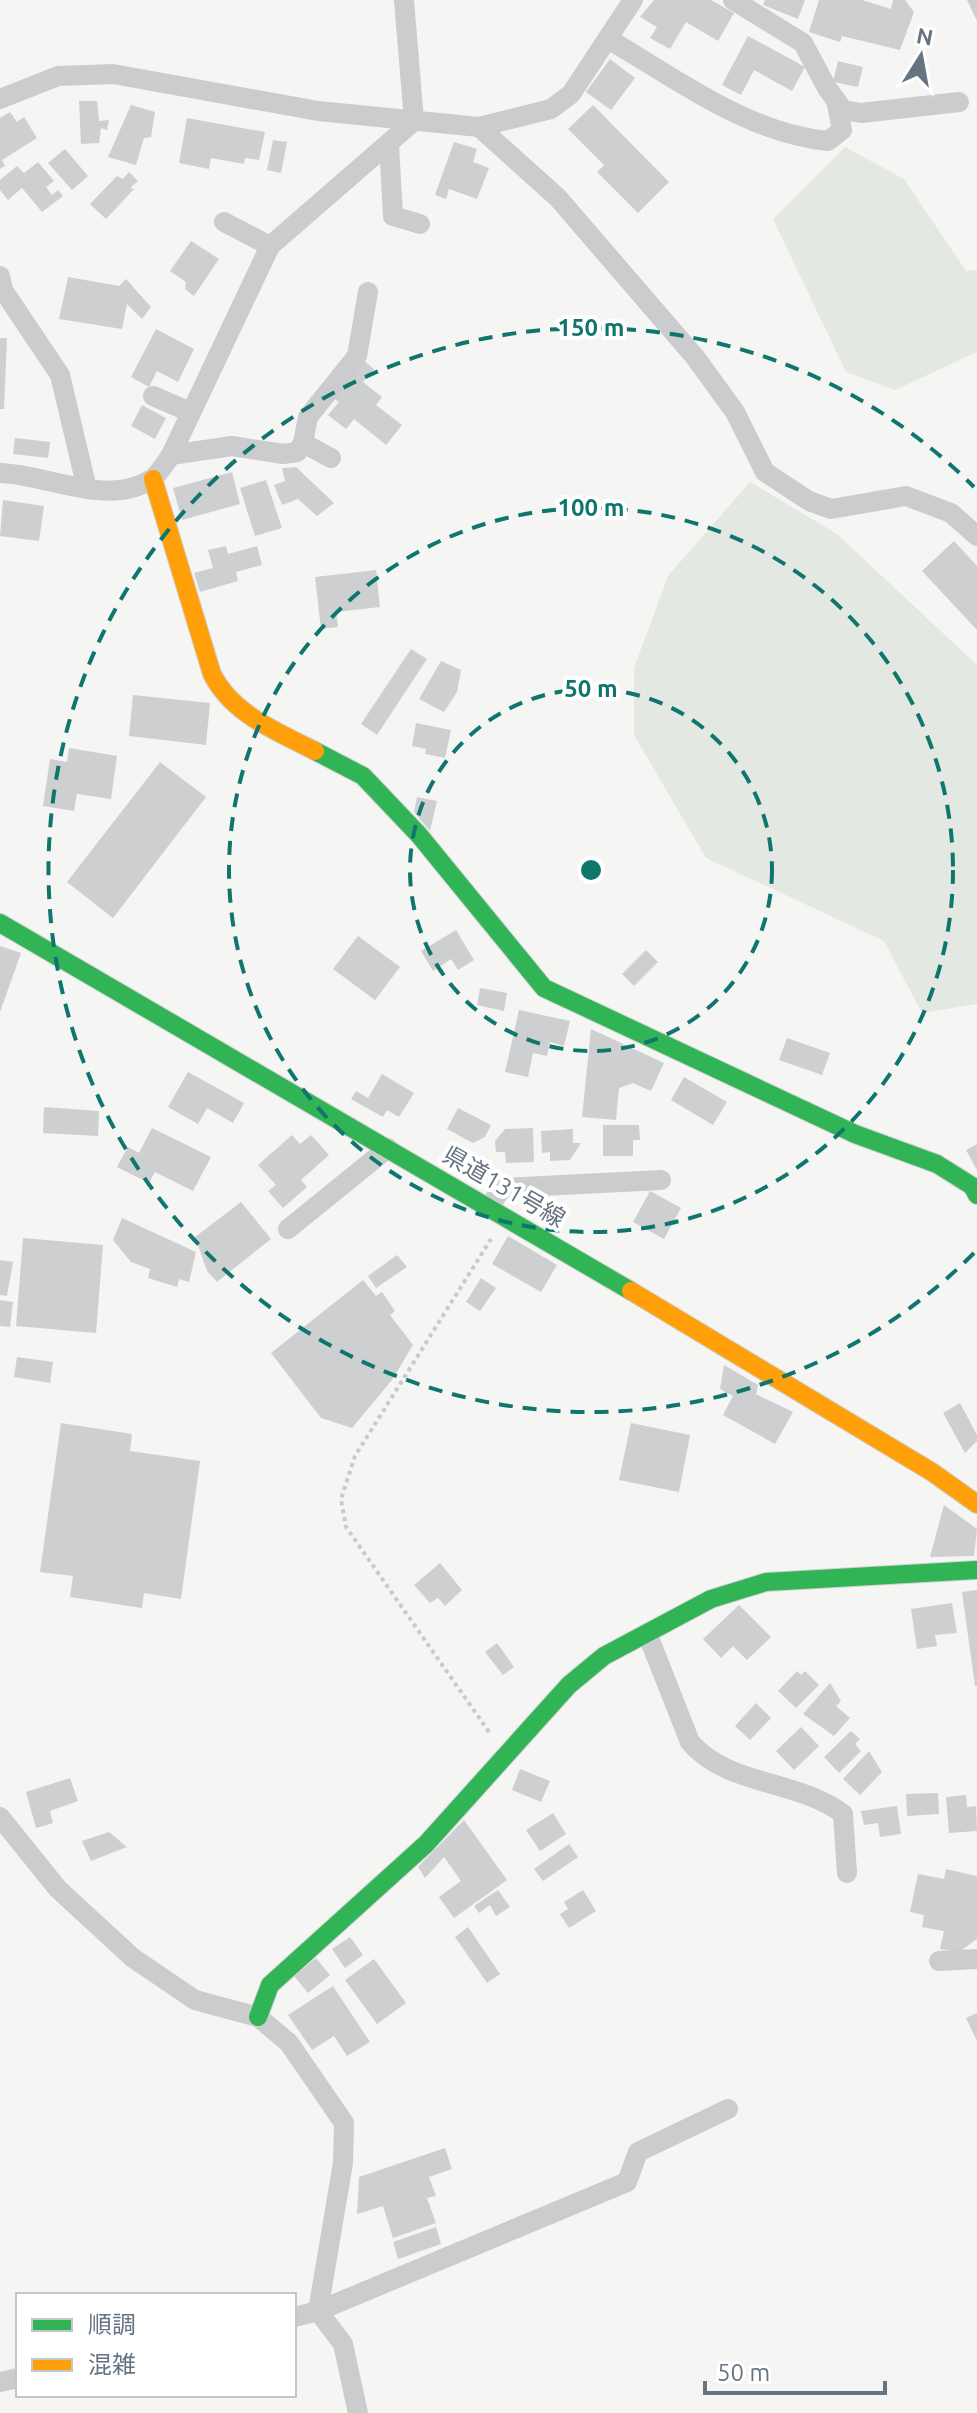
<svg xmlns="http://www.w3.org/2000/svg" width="977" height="2413" viewBox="0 0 977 2413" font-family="Ubuntu,'Noto Sans JP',sans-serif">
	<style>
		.green { fill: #e4e8e2 }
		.building { fill: #cecfd0 }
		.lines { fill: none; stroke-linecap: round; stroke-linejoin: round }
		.fast-casing { stroke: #d1d1d2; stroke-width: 20 }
		.slow-casing { stroke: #d1d1d2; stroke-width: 20 }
		.path { stroke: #c9caca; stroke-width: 4; stroke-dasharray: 4 4; stroke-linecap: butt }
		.street { stroke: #cacccd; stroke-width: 20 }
		.fast { stroke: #30b455; stroke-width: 18 }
		.slow { stroke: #ff9f0a; stroke-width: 18 }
		.ring { fill: none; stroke: #0f766e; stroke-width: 4; stroke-dasharray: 14 10 }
		.labels { text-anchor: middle; stroke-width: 8; stroke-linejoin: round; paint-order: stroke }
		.street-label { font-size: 24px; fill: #667482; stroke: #fff }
		.centre { fill: #0f766e; stroke: #fff; stroke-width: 4 }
		.ring-label { font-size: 24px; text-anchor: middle; font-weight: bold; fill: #0f766e; stroke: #fff; stroke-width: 8; stroke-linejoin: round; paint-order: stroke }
	</style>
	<rect width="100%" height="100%" fill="#f5f5f4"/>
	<g class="green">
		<path d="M845,147l59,32 62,92 11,-1v82l-82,38 -49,-18 -73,-153z"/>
		<path d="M750,482l87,52 140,131v339l-55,9 -38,-72 -178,-83 -72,-123v-67l34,-92z"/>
	</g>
	<g class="building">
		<path d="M654,0h57l23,13 -16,28 -32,-19 -16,27 -20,-11 7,-11 -17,-10z"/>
		<path d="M765,0h40l-7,19 -35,-14z"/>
		<path d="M819,0h43l29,9 2,-9h12l9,12 -14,38 -58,-14 -2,6 -31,-10z"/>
		<path d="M967,0h10v21z"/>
		<path d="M748,36l57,31 -13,24 -38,-21 -13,25 -19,-10z"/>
		<path d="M610,59l25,19 -24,32 -25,-18z"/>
		<path d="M838,61l25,6 -5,20 -25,-5z"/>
		<path d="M79,101h18l2,20 10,-1 -2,10 -6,-2 -2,15 -18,1z"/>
		<path d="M131,105l24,7 -4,25 -7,1 -8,27 -28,-8z"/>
		<path d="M593,105l76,77 -31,31 -41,-41 7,-7 -36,-36z"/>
		<path d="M10,112l7,10 7,-5 13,21 -35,22 3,6 -5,3v-51z"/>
		<path d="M187,118l78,14 -6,28 -14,-2 -1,6 -33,-6 -2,11 -30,-6z"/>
		<path d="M273,140l14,2 -6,31 -14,-3z"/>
		<path d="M454,142l23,7 -4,13 16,6 -12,31 -28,-10 -3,10 -11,-4z"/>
		<path d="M65,149l23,27 -16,14 -24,-27z"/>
		<path d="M38,162l16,19 -8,6 6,8 6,-5 5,6 -21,16 -20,-24 -14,12 -8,-10v-10l17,-14 7,7z"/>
		<path d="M129,172l9,9 -8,7 4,1 -28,30 -16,-15 27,-28 6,3z"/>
		<path d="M191,241l28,18 -25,37 -9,-7 1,-7 -16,-11z"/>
		<path d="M68,277l51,9 7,-7 25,28 -9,12 -15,-15 -5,25 -63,-10z"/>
		<path d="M156,329l38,20 -16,33 -21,-11 -8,16 -18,-10z"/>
		<path d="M0,338h7l-3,71h-4z"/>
		<path d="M363,360l11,9 -11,13 19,15 -6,8 26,20 -16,20 -32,-26 -8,10 -18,-14 11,-13 -6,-4z"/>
		<path d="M142,405l24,13 -11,21 -24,-13z"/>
		<path d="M15,438l35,4 -2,16 -35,-4z"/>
		<path d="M296,467l38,36 -17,13 -19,-17 -16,6 -8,-20 11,-4 -3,-13z"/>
		<path d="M232,472l8,32 -58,16 -9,-32z"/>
		<path d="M266,480l16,48 -27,8 -15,-48z"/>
		<path d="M3,500l41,6 -5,35 -39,-5z"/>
		<path d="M954,541l23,25v64l-55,-59z"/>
		<path d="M226,546l2,8 29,-8 5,19 -26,7 2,9 -38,11 -6,-19 19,-5 -5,-18z"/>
		<path d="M376,570l4,37 -44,5 2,15 -17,2 -6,-52z"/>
		<path d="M411,649l16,10 -50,76 -16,-11z"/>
		<path d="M441,661l20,9 -4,22 -13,20 -25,-13z"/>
		<path d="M133,695l77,8 -4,42 -77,-9z"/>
		<path d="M416,723l35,7 -6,28 -20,-4 1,-5 -14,-3z"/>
		<path d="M69,748l48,8 -6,43 -34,-5 -3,17 -31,-5 7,-47 17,3z"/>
		<path d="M160,762l46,35 -93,121 -46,-36z"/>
		<path d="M417,797l20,4 -7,30 -16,-19z"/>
		<path d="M456,930l18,30 -16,10 -7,-11 -18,12 -12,-20z"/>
		<path d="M358,936l42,31 -25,33 -42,-31z"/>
		<path d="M0,946l21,7 -21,59z"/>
		<path d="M646,950l12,12 -24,24 -12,-12z"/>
		<path d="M480,988l27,5 -3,18 -27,-6z"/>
		<path d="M519,1010l51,11 -6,25 -14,-4 -3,14 -14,-3 -5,24 -23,-5z"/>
		<path d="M591,1029l73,34 -13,28 -18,-8 -14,5 -3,32 -34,-3z"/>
		<path d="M787,1038l43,15 -8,22 -43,-15z"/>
		<path d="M188,1072l56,31 -11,20 -26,-15 -9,16 -30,-17z"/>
		<path d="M382,1074l32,19 -15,24 -12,-7 -4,7 -32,-18 5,-8 12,7z"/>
		<path d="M684,1077l43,25 -14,23 -42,-25z"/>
		<path d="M44,1107l55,4 -1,25 -55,-3z"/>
		<path d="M458,1108l33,17 -6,12 -12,6 -26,-14z"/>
		<path d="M603,1125h36l1,15h-7v16h-30z"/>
		<path d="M152,1128l59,29 -18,34 -38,-19 -6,11 -32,-16 11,-20 11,6z"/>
		<path d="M533,1128l1,34 -28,1 -1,-11h-9l-1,-11 10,-12z"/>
		<path d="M573,1129v14h8l-11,17 -20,1v-9l-8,1 -1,-22z"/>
		<path d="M292,1135l8,9 11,-9 18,20 -28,25 6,7 -24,21 -15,-17 8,-6 -18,-20z"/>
		<path d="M977,1144v26l-11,-20z"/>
		<path d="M650,1191l31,17 -17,31 -31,-17z"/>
		<path d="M241,1202l30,37 -54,43 -10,-11 -12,-34z"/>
		<path d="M122,1218l74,34 -7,30 -10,-3 -2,8 -29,-9 2,-9 -19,-7 -18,-22z"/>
		<path d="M508,1236l49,29 -16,27 -49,-28z"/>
		<path d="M23,1238l80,7 -7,88 -80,-7z"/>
		<path d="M397,1255l10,12 -31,21 -8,-12z"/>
		<path d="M0,1260l13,2 -6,34 -7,-1z"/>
		<path d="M481,1278l15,10 -16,23 -14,-9z"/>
		<path d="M363,1280l13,16 6,-4 13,19 -5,4 23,30 -21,35 -40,48 -31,-10 -50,-65z"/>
		<path d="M0,1300l13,2 -3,25 -10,-1z"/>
		<path d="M17,1357l36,5 -3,21 -36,-6z"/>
		<path d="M724,1365l34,20 -2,9 37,18 -18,32 -52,-29 10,-19 -13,-7z"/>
		<path d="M960,1403l17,32v6l-12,12 -22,-40z"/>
		<path d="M61,1423l71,11 -2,17 70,10 -19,138 -37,-6 -2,15 -72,-11 3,-21 -33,-4z"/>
		<path d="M631,1423l59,12 -11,57 -60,-12z"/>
		<path d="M944,1505l33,24 -3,27 -44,1z"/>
		<path d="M440,1563l22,27 -17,16 -7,-8 -8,5 -16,-18z"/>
		<path d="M977,1590v96h-2l-13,-94z"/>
		<path d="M952,1603l5,30 -22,2 2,11 -20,3 -6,-40z"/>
		<path d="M739,1605l32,32 -24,23 -14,-14 -12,12 -18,-19z"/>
		<path d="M497,1643l17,24 -11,8 -18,-23z"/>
		<path d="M797,1671l4,4 4,-4 14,14 -23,23 -18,-17z"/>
		<path d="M830,1683l11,18 -5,5 14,12 -16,18 -31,-22z"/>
		<path d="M756,1703l15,15 -21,22 -15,-14z"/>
		<path d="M801,1727l18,19 -25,24 -18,-19z"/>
		<path d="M851,1731l9,8 -5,5 6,7 -22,22 -15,-16z"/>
		<path d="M869,1751l13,21 -22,23 -17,-16z"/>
		<path d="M520,1769l30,12 -9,21 -29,-12z"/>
		<path d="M70,1778l8,23 -28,10 3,12 -17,5 -10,-36z"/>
		<path d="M938,1793l1,21 -32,2 -1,-22z"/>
		<path d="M966,1795l1,12 9,-1 1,25 -28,2 -3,-36z"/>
		<path d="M897,1806l4,28 -21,3 -2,-14 -14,2 -3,-14z"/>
		<path d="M553,1813l13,21 -26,17 -14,-21z"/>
		<path d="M464,1820l43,60 -53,38 -15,-21 22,-16 -17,-24 -19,21 -7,-11z"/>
		<path d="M109,1832l18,15 -36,14 -9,-20z"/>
		<path d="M569,1844l9,13 -35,24 -9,-12z"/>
		<path d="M946,1869l31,7v63l-18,13 -19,-3 4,-18 -22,-4 2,-12 -14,-3 8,-38 26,5z"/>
		<path d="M498,1890l12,17 -14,9 -6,-11 -11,8 -5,-7z"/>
		<path d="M583,1890l13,21 -27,17 -9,-14 8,-5 -4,-7z"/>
		<path d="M468,1927l32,47 -13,9 -32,-46z"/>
		<path d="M350,1937l13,18 -18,13 -13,-19z"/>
		<path d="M316,1958l14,17 -22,18 -14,-17z"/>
		<path d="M374,1959l32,44 -29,21 -32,-44z"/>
		<path d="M333,1986l37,56 -23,14 -13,-20 -22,14 -24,-35z"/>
		<path d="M977,2013v28l-11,-23z"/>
		<path d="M445,2148l7,21 -23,8 7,19 -9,2 9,25 -43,15 -10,-32 -26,8 2,-37z"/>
		<path d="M436,2227l5,17 -43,15 -5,-17z"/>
	</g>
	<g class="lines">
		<g class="fast-casing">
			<g id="fast">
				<path d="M315,751l48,25 56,59 125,153 311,146 82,30 35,22 5,9"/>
				<path d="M0,923l631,368"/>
				<path d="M258,2017l12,-32 156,-141 143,-159 35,-29 107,-57 55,-17 211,-12"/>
			</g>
		</g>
		<g class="slow-casing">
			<g id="slow">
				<path d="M153,479l59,195c20,40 64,57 103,77"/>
				<path d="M631,1291l301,181 45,32"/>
			</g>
		</g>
		<path class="path" d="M489,1732l-143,-205 -5,-28 14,-43 136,-217"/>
		<g class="street">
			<path d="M733,0l70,43 24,45 16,22 18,3 98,-11"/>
			<path d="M608,39c69,40 139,94 220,102l14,-11 -6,-30"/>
			<path d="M0,99l58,-23 55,-2 205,37 161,16 72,-18 20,-15 62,-94"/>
			<path d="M479,127l79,71 137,159 40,55 30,60 44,29 22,8 75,-13 45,17 26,23"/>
			<path d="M389,144l4,72 27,8"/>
			<path d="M224,222l46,24"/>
			<path d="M0,276l3,14 57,85 27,114"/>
			<path d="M153,396l37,16"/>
			<path d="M303,443l28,15"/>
			<path d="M171,455l61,-9 51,8 14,-2 6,-9 5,-26 49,-61 11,-64"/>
			<path d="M0,473c47,1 107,35 152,6 7,-5 14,-17 19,-24l99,-209 144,-125 -10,-121"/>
			<path d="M490,1206l12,-18 159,-8"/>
			<path d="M288,1229l100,-81"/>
			<path d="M647,1633l43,109c37,44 109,38 153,72l4,59"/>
			<path d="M0,1817l58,72 75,69 62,42 63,17 31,26 55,80 -1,40 -25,148 25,33 15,69"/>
			<path d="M939,1961l38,-2"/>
			<path d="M294,2317l24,-6 309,-129 11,-30 90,-43"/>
			<path d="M0,2382l18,-4"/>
		</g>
		<use href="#fast" class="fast"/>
		<use href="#slow" class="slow"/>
	</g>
	<g class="ring">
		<circle cx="591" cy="870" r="181"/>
		<circle cx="591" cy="870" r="362"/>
		<path d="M974 1253A542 542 0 1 1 974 487"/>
	</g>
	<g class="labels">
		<g class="street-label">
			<text transform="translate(504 1187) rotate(30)" y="8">県道131号線</text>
		</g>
	</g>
	<circle cx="591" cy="870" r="12" class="centre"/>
	<g class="ring-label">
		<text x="591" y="336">150 m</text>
		<text x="591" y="516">100 m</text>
		<text x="591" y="697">50 m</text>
	</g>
	<rect x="16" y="2293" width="280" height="104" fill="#ffffff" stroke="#c2c7cd" stroke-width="2"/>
	<rect x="32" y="2319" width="40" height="12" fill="#30b455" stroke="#c2c7cd" stroke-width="2"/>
	<text x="88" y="2333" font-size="24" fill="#667482">順調</text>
	<rect x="32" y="2359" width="40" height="12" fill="#ff9f0a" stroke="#c2c7cd" stroke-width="2"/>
	<text x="88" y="2373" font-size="24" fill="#667482">混雑</text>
	<g transform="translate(921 56) rotate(11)" stroke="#ffffff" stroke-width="6" paint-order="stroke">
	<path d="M0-6L14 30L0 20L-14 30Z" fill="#667482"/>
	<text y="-12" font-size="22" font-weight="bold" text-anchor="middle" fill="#667482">N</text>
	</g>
	<path d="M705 2381v12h180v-12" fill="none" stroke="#667482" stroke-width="4"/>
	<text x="717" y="2381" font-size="24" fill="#667482" stroke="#ffffff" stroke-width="6" paint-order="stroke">50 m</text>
</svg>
